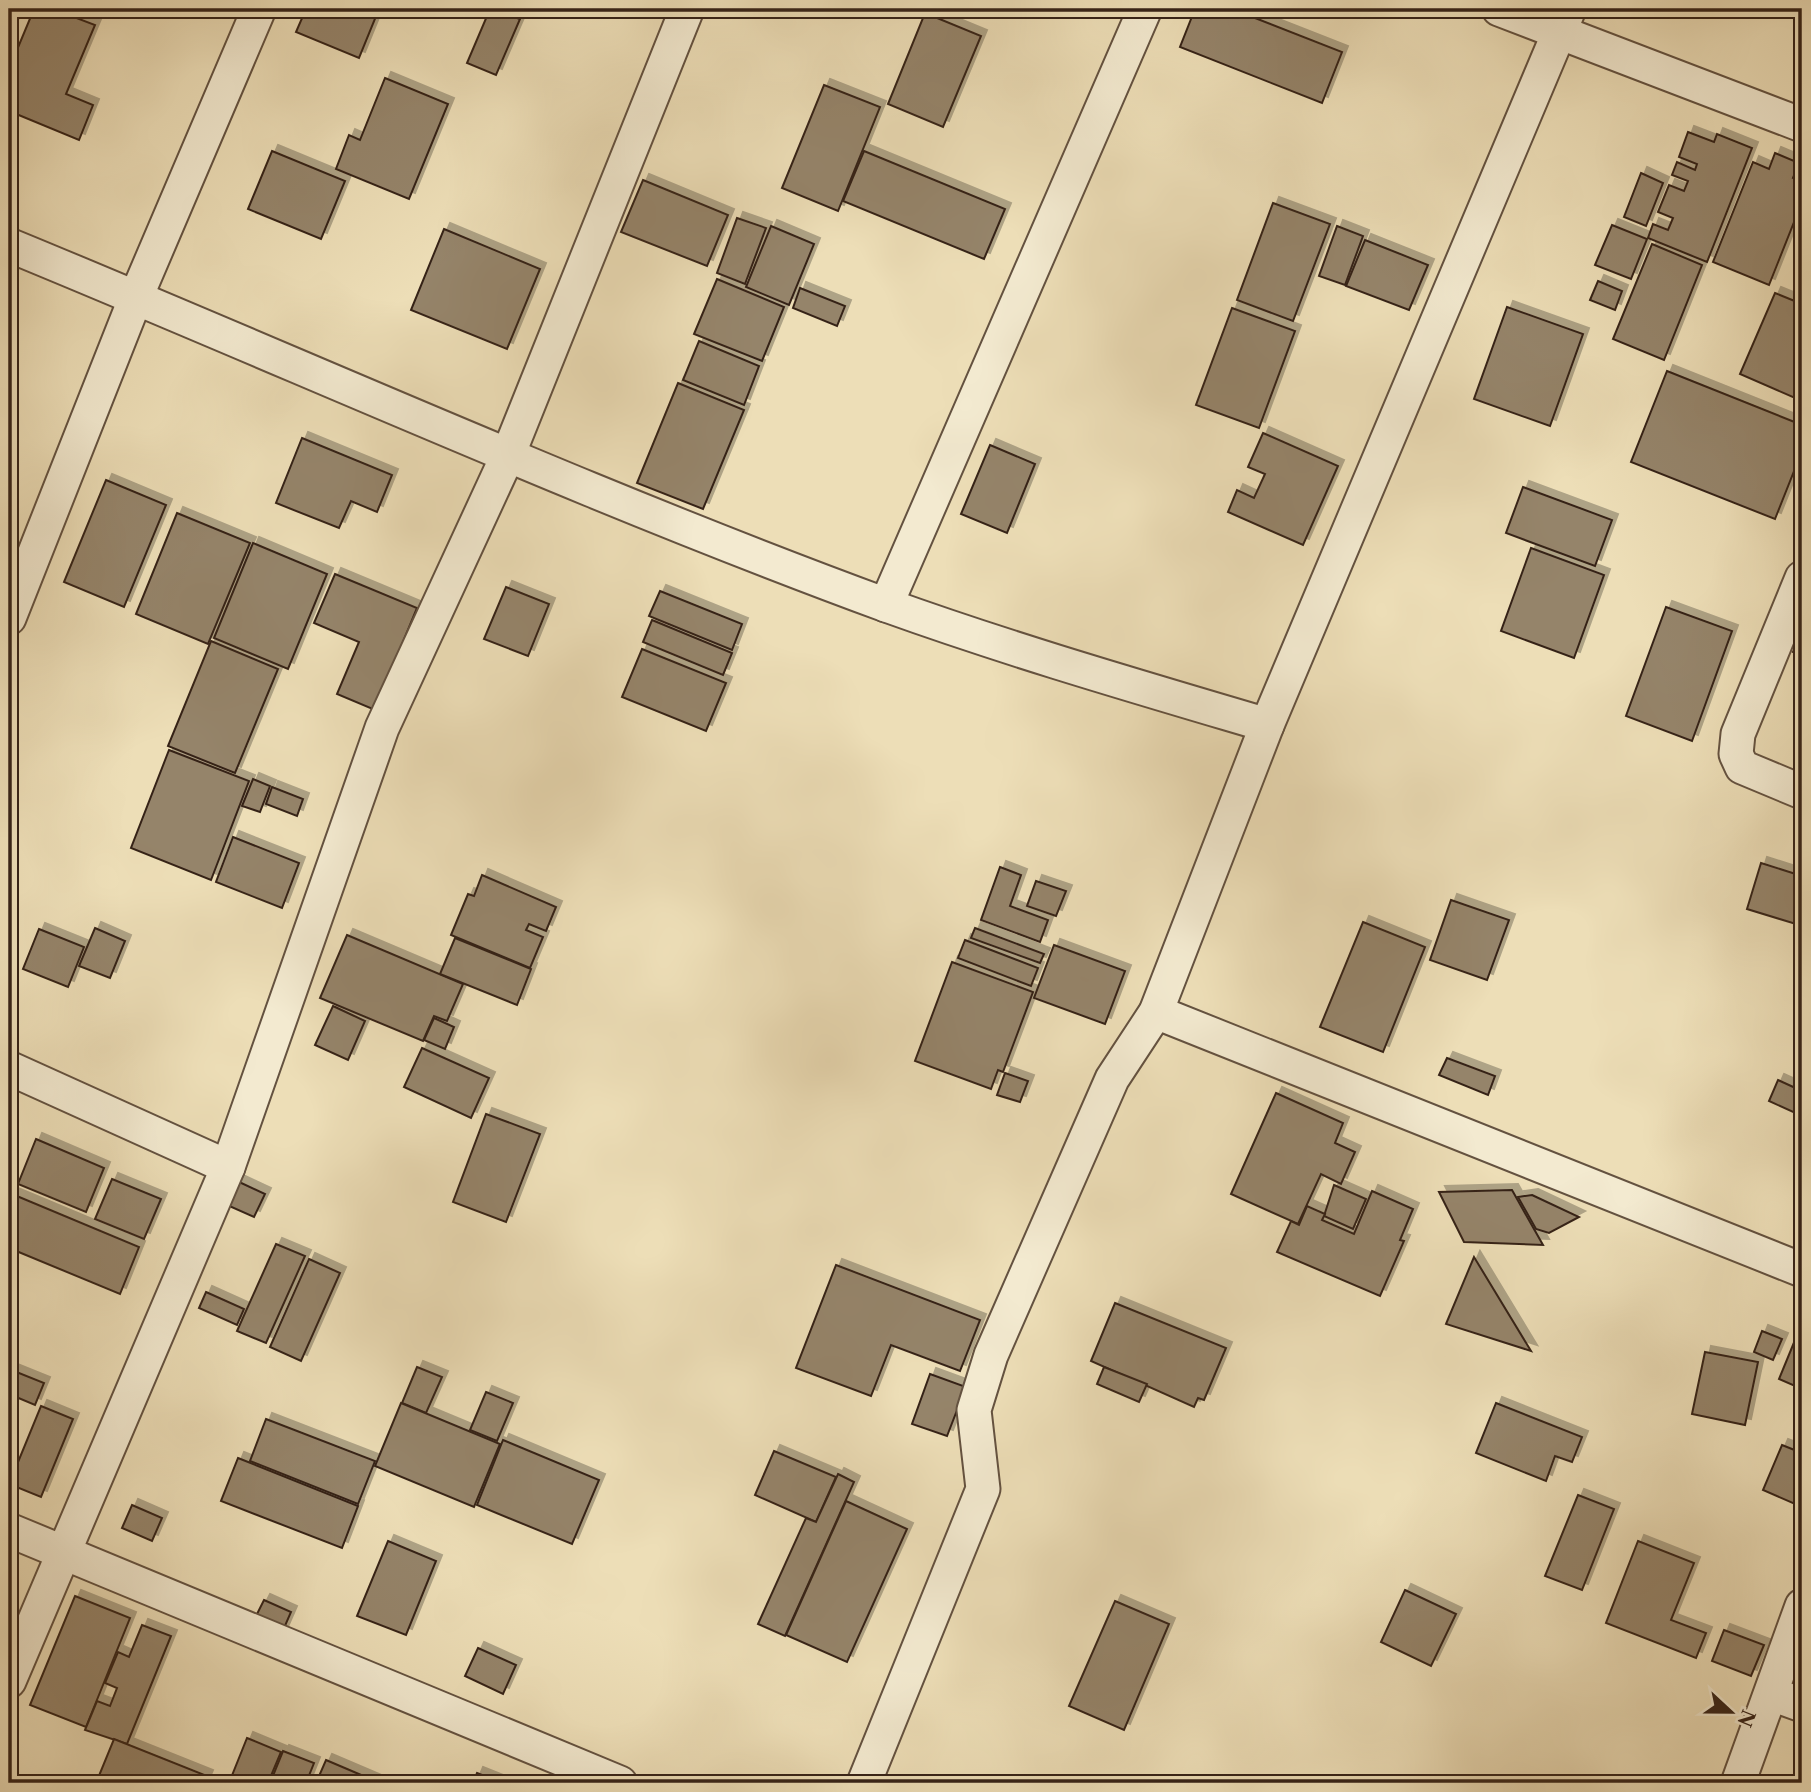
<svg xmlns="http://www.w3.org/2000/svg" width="1811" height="1792" viewBox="0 0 1811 1792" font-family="'Libre Caslon Text',serif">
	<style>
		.building { fill: #95846b; stroke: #362318; stroke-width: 2; filter: url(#shadow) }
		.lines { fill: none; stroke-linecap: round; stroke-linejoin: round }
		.street-casing { stroke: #645240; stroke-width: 37 }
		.street { stroke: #f3ead0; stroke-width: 33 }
	</style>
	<defs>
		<filter id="shadow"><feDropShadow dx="6" dy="-6" stdDeviation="0" flood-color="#0004"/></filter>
	</defs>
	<rect width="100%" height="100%" fill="#eddeb7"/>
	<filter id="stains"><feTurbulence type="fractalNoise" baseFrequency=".00286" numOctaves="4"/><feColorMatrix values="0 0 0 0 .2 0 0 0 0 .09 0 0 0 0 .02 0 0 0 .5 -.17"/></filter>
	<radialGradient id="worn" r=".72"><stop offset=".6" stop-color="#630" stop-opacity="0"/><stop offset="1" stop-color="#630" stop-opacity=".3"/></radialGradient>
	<g class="building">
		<path d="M9,9h10l-7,17 -3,-2z"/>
		<path d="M34,9h19l42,16 -29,69 27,11 -14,35 -70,-29v-42z"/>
		<path d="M306,9h73l-20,49 -63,-26z"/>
		<path d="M490,9l30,10 -24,56 -29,-12z"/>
		<path d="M1195,9h37l110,43 -20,51 -142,-56z"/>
		<path d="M925,13l56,23 -38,91 -55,-23z"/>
		<path d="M385,78l63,26 -39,95 -73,-30 13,-34 11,5z"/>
		<path d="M824,85l56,22 -42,104 -56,-23z"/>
		<path d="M1688,132l26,10 3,-8 35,14 -45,114 -59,-24 5,-14 15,6 5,-12 -15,-6 11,-27 15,6 4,-10 -16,-6 5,-13 18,8 2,-6 -18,-7z"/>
		<path d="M272,151l73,30 -24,58 -73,-30z"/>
		<path d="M864,151l141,58 -21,50 -141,-58z"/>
		<path d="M1775,153l24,10 -6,15 9,3v21l-33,83 -56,-23 40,-100 16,7z"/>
		<path d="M1641,173l22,10 -17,43 -22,-9z"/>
		<path d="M643,180l85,35 -21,51 -86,-34z"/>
		<path d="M1273,203l57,21 -37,97 -56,-21z"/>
		<path d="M737,218l29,10 -21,56 -28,-11z"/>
		<path d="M1612,225l35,14 -16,40 -36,-14z"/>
		<path d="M771,226l43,18 -25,61 -43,-18z"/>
		<path d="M1337,226l26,10 -18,49 -26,-9z"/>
		<path d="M444,229l96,40 -33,80 -96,-39z"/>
		<path d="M1365,240l63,25 -19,45 -63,-24z"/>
		<path d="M1652,244l50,21 -38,95 -51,-21z"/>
		<path d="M717,279l67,28 -22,54 -68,-27z"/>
		<path d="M1598,281l24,10 -7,19 -25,-10z"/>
		<path d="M800,288l45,18 -8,20 -44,-18z"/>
		<path d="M1775,293l27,11v97l-62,-27z"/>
		<path d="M1507,307l76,27 -33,92 -76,-27z"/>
		<path d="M1232,308l63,23 -36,97 -63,-23z"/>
		<path d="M699,341l60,25 -15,39 -61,-25z"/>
		<path d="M1667,371l135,54v26l-27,68 -144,-57z"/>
		<path d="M678,383l66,27 -41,99 -66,-26z"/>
		<path d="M1263,433l75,33 -35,79 -75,-33 9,-22 17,8 11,-24 -17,-7z"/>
		<path d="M302,438l90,37 -15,37 -26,-11 -12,27 -63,-25z"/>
		<path d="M990,445l45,19 -28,69 -46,-19z"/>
		<path d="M106,480l60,25 -42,102 -60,-25z"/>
		<path d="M1523,487l89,33 -17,46 -89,-33z"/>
		<path d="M177,513l73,30 -42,101 -72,-30z"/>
		<path d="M253,543l74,31 -39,95 -74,-31z"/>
		<path d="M1531,548l73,27 -30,83 -73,-27z"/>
		<path d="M335,574l82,34 -42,102 -38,-16 22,-52 -45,-19z"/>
		<path d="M506,587l43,17 -21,52 -44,-17z"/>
		<path d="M660,591l82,33 -10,26 -83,-34z"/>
		<path d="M1666,607l66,24 -40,110 -66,-25z"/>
		<path d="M652,620l80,33 -9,22 -80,-33z"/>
		<path d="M1802,631v25l-9,-4z"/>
		<path d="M211,641l67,28 -43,104 -67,-27z"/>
		<path d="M642,649l84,34 -20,48 -84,-34z"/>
		<path d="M169,750l80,31 -38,99 -80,-32z"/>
		<path d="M253,779l17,7 -10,26 -18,-6z"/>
		<path d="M272,787l31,12 -6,17 -31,-12z"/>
		<path d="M233,837l66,26 -17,45 -66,-26z"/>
		<path d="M1761,863l41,13v26l-6,22 -49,-15z"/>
		<path d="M1000,867l21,8 -11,31 38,14 -8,22 -59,-22z"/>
		<path d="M482,875l74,32 -10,24 -17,-7 -3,6 17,7 -13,31 -79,-33 17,-41 6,2z"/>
		<path d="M1036,881l30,10 -10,25 -29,-10z"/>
		<path d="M1451,900l58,20 -22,60 -57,-20z"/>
		<path d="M1363,922l62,25 -42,105 -63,-25z"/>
		<path d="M95,928l30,13 -15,37 -31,-12z"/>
		<path d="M975,928l69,26 -4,9 -69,-25z"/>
		<path d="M39,929l45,18 -16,40 -45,-18z"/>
		<path d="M347,935l116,49 -16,37 -13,-5 -11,25 -103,-43z"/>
		<path d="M455,938l76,31 -14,36 -77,-31z"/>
		<path d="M965,940l73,28 -7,18 -73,-28z"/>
		<path d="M1054,945l71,26 -20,53 -71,-26z"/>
		<path d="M952,962l81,30 -30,80 -5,-2 -7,19 -76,-28z"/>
		<path d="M333,1006l32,15 -17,39 -33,-15z"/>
		<path d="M434,1018l20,9 -9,22 -21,-9z"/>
		<path d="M422,1048l67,30 -18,40 -67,-31z"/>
		<path d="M1447,1058l48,18 -7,19 -49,-20z"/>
		<path d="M1005,1073l23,8 -8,21 -23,-7z"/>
		<path d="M1778,1080l24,11v25l-33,-15z"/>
		<path d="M1276,1093l67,30 -8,20 20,9 -14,32 -20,-10 -23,50 -67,-30z"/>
		<path d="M486,1114l54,20 -34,88 -53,-20z"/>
		<path d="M36,1139l68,29 -18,44 -68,-28z"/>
		<path d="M112,1179l49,20 -17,40 -49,-20z"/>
		<path d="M237,1181l28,13 -11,23 -27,-12z"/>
		<path d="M1334,1185l32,14 -13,30 -29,-13z"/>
		<path d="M1512,1190l31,55 -79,-3 -25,-50z"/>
		<path d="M1372,1191l41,18 -13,31 4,1 -24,55 -103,-44 14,-31 8,4 8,-19 18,8 -3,6 32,14z"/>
		<path d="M12,1194l127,53 -19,47 -111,-46v-46z"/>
		<path d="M1532,1195l47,22 -30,16 -13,-4 -18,-32z"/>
		<path d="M276,1244l29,12 -39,87 -29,-12z"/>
		<path d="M1474,1257l57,94 -85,-27z"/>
		<path d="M309,1259l31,14 -39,88 -31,-14z"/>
		<path d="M836,1265l144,55 -20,51 -69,-26 -20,51 -75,-28z"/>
		<path d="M206,1292l38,17 -7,16 -38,-17z"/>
		<path d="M1115,1303l111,45 -22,52 -6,-2 -4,9 -103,-46z"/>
		<path d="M1802,1323v66l-23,-10z"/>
		<path d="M1762,1331l20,8 -9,21 -19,-8z"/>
		<path d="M1705,1352l53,10 -13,63 -53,-11z"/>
		<path d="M417,1367l25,10 -16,36 -24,-10z"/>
		<path d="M1104,1367l43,17 -8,18 -42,-18z"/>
		<path d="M9,1369l35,14 -9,22 -26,-11z"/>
		<path d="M930,1374l36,13 -19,49 -35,-12z"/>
		<path d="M486,1392l27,11 -16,38 -27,-11z"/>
		<path d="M401,1403l99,41 -26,63 -99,-41z"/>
		<path d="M1496,1403l86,34 -10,25 -17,-6 -9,25 -70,-28z"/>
		<path d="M41,1406l32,13 -32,78 -32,-13z"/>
		<path d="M266,1419l109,42 -17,43 -108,-43z"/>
		<path d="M503,1440l96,40 -27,64 -95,-39z"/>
		<path d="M1782,1445l20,8v54l-39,-17z"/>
		<path d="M774,1451l62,26 -20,45 -61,-27z"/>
		<path d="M238,1458l120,48 -16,42 -121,-47z"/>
		<path d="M838,1474l16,8 -69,154 -27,-12 48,-106 10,4z"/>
		<path d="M1578,1495l36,14 -32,81 -37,-14z"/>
		<path d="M846,1501l61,28 -60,133 -61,-27z"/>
		<path d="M132,1505l30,13 -10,23 -30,-13z"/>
		<path d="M388,1541l48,20 -30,74 -49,-19z"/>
		<path d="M1638,1541l56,22 -23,57 35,13 -10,25 -90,-35z"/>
		<path d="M1405,1590l51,24 -25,52 -50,-24z"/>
		<path d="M75,1596l55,22 -44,109 -56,-22z"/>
		<path d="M264,1600l27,12 -10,23 -28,-13z"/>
		<path d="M1115,1601l54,23 -45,106 -55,-24z"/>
		<path d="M142,1625l29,11 -44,108 -42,-14 12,-29 13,5 7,-18 -12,-5 13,-31 11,5z"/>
		<path d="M1724,1630l40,15 -13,31 -39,-15z"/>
		<path d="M478,1648l38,17 -13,29 -38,-18z"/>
		<path d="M247,1738l34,14 -13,31h-39z"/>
		<path d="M114,1739l93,37 -3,7h-108z"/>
		<path d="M283,1751l31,12 -8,20h-36z"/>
		<path d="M326,1760l54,23h-64z"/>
		<path d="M477,1773l25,10h-29z"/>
	</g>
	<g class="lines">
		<g class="street-casing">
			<g id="street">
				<path d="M1499,9l303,116"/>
				<path d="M9,245c292,120 580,251 877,360 125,45 253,82 381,120"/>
				<path d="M1802,578l-64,156 -2,20 6,13 60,25"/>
				<path d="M886,605l259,-596"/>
				<path d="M9,618l127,-321 123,-288"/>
				<path d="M1156,1012l646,258"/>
				<path d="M9,1068l219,99"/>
				<path d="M9,1530l611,253"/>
				<path d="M9,1681l219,-514 154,-439 126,-273 179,-446"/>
				<path d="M1772,1694l30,11"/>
				<path d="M864,1783l119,-294 -9,-79 17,-55 121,-276 44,-67 111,-287 302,-716"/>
				<path d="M1738,1783l64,-177"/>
			</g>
		</g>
		<use href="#street" class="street"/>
	</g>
	<rect width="1811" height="1792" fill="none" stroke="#eddeb7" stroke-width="35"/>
	<rect x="10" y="10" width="1790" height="1771" fill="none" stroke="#362318" stroke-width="3.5"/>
	<rect x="18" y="18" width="1776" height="1757" fill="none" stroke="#362318" stroke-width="2"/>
	<g transform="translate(1731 1712) rotate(112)" stroke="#f3ead0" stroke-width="5" paint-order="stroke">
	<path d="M0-5L12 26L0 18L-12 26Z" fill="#362318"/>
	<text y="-10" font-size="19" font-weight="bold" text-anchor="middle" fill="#362318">N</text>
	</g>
	<rect width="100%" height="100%" filter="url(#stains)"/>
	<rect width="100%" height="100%" fill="url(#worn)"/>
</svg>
